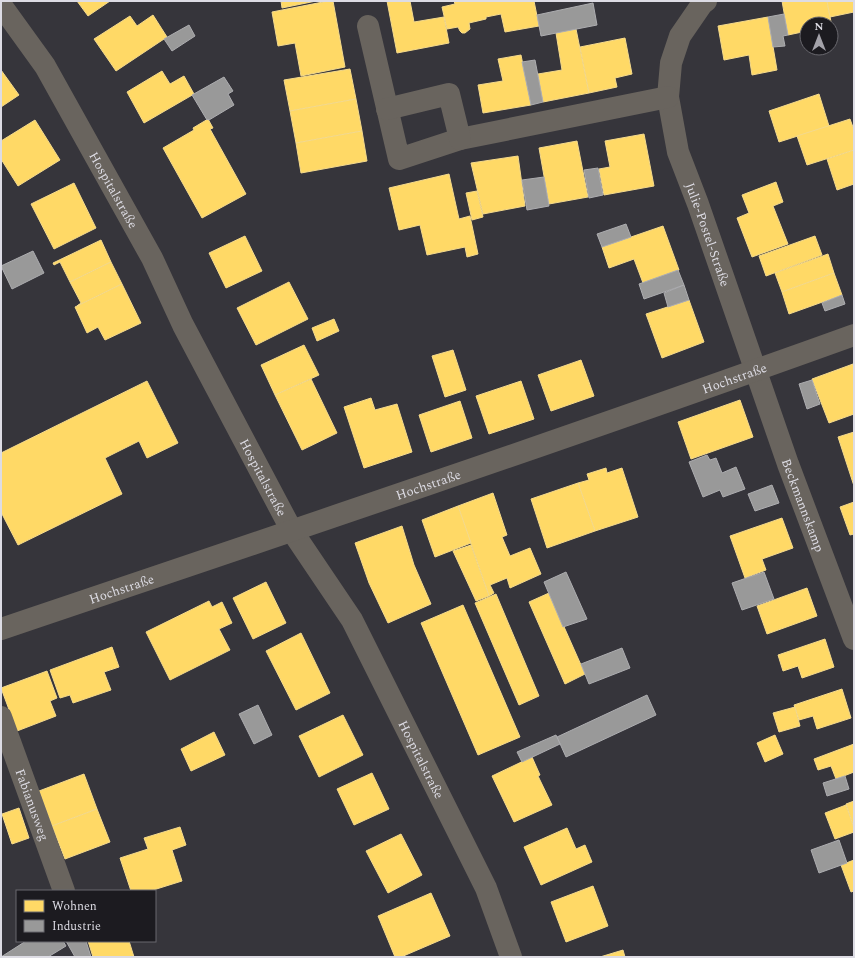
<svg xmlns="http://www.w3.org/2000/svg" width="855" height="958" viewBox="0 0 855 958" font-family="Spectral,serif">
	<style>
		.homes { fill: #ffd966; stroke: #f5da8c }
		.industry { fill: #999; stroke: #adadb0 }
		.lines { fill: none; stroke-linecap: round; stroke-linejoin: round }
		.street { stroke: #69645e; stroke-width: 22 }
		.labels { text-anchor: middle; stroke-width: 4; stroke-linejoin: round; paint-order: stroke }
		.street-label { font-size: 13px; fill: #dddce4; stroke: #1c1b20 }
	</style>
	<rect width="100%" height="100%" fill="#36353b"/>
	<g class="homes">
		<path d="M77,1h33l-22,15z"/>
		<path d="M281,1h35l-34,7z"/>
		<path d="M328,1h5l12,66 -44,9 -6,-33 -17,3 -6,-34z"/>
		<path d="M387,1h23l4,21 30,-5 5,26 -52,10z"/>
		<path d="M454,1h80l5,25 -34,6 -4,-18 -15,3v2l-17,4 1,6 -5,4h-3l-2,-2 -2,-4 -11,2 -5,-22 13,-3z"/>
		<path d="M782,1h45l5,26 -1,-3h-24v7l-19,4z"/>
		<path d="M827,1h27v11l-24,5z"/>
		<path d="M153,15l14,22 -51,34 -22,-32 36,-23 7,10z"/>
		<path d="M768,17l9,53 -25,5 -3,-20 -25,5 -6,-34z"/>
		<path d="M576,29l13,64 -46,9 -5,-28 24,-4 -6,-37z"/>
		<path d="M625,38l7,36 -17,4 2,9 -28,6 -9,-46z"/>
		<path d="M521,55l10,50 -48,8 -5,-28 25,-4 -5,-22z"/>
		<path d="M350,69l6,30 -66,12 -6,-31z"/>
		<path d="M1,70l18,25 -18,12z"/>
		<path d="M162,71l8,13 14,-8 10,18 -50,29 -17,-31z"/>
		<path d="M819,94l10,32 -50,16 -10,-31z"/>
		<path d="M356,99l6,32 -66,12 -6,-32z"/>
		<path d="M208,119l5,9 -3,1 36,65 -44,24 -39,-70 31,-18 -1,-2z"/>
		<path d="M850,119l4,11v20l-47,15 -10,-29z"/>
		<path d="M35,120l25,40 -42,26 -17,-27v-18z"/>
		<path d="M362,131l5,30 -66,12 -5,-30z"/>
		<path d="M644,134l10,52 -50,9 -5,-26 11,-2 -5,-26z"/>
		<path d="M577,141l11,56 -39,7 -10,-56z"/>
		<path d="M854,150v34l-17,6 -10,-31z"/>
		<path d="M518,156l7,50 -42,8 -12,-51z"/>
		<path d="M449,174l10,45 11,-3 8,38 -11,3 -2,-10 -38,8 -7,-30 -21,5 -10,-42z"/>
		<path d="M776,182l7,20 -10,4 15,38 -36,13 -15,-39 12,-5 -7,-18z"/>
		<path d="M74,183l22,45 -42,21 -23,-45z"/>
		<path d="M477,191l6,26 -11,3 -6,-27z"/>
		<path d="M663,226l16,44 -36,13 -9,-24 -25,9 -7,-21z"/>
		<path d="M245,236l17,35 -36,17 -17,-35z"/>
		<path d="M815,236l7,19 -56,21 -7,-20z"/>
		<path d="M101,240l10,22 -41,20 -10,-20 -6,3 -1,-2z"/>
		<path d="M828,254l6,19 -52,19 -7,-19z"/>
		<path d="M111,262l11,22 -45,22 4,-3 -11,-21z"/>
		<path d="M834,273l8,22 -53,19 -7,-22z"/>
		<path d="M289,282l19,37 -52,26 -19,-37z"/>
		<path d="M122,284l19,39 -36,17 -7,-13 -11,6 -12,-26z"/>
		<path d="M689,300l15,42 -42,16 -16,-44z"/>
		<path d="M334,319l5,12 -22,10 -5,-13z"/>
		<path d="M304,345l15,30 -44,20 -14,-30z"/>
		<path d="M453,350l13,40 -21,7 -13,-41z"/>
		<path d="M581,360l13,36 -43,15 -13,-36z"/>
		<path d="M853,364l1,3v47l-25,9 -17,-44z"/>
		<path d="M311,379l26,54 -35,17 -27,-55z"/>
		<path d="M147,381l31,62 -31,15 -8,-17 -34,17 17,36 -104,51 -17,-33v-59z"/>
		<path d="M521,381l13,38 -45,15 -13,-38z"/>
		<path d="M371,398l4,12 22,-6 15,48 -48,16 -20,-61z"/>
		<path d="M740,400l13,37 -62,22 -13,-37z"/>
		<path d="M460,401l12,37 -41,14 -12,-37z"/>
		<path d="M854,432v54l-16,-49z"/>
		<path d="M606,468l1,5 15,-5 16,49 -43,14 -17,-48 11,-3 -2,-6z"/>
		<path d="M578,483l17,48 -48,17 -16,-49z"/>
		<path d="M493,493l14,42 -5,2 8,19 20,-8 11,26 -31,14 -3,-10 -17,7 4,8 -5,3 -31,-90z"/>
		<path d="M854,502v32l-4,1 -10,-28z"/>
		<path d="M458,506l13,37 -36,14 -13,-37z"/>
		<path d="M782,518l11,30 -31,11 4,11 -21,8 -15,-42z"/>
		<path d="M402,526l12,39 17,39 -43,19 -19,-40 -14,-40z"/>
		<path d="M471,545l18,51 -13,5 -23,-50z"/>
		<path d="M266,582l20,41 -33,16 -20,-41z"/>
		<path d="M807,588l10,28 -50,18 -10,-28z"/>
		<path d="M549,593l36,81 -20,10 -36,-82z"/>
		<path d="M496,594l43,102 -20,9 -44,-102z"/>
		<path d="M209,601l3,6 10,-5 10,21 -13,6 11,21 -60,30 -24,-48z"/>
		<path d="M463,605l57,132 -42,18 -57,-132z"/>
		<path d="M301,633l29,60 -34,17 -30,-59z"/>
		<path d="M825,639l9,28 -32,11 -4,-12 -15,5 -5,-16z"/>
		<path d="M112,647l7,20 -15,5 7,18 -38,13 -3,-8 -10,3 -10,-28z"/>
		<path d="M47,671l10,27 -7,3 6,15 -39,15 -16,-43z"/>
		<path d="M842,689l9,29 -34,11 -4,-13 -14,4 -5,-15z"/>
		<path d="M795,707l5,19 -21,6 -6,-19z"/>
		<path d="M343,715l20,40 -44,22 -20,-41z"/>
		<path d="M214,732l11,23 -34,16 -10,-22z"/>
		<path d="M775,735l8,19 -18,8 -8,-19z"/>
		<path d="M854,744v28l-18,7 -5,-13 -13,4 -4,-11z"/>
		<path d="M532,757l8,18 -2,1 14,29 -38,17 -22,-46z"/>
		<path d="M372,773l17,36 -35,16 -17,-36z"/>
		<path d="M84,774l13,35 -45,17 -13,-35z"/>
		<path d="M854,801v27l-8,-24z"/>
		<path d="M846,805l8,23v4l-19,7 -10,-26z"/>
		<path d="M19,808l10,30 -17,6 -10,-30z"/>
		<path d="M97,809l13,33 -45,17 -13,-33z"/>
		<path d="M180,827l6,18 -14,5 10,31 -32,10h-19l-11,-33 28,-9 -4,-11z"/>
		<path d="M567,828l9,21 9,-4 7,17 -51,23 -17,-38z"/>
		<path d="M401,834l21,41 -34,18 -22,-42z"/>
		<path d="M854,860v31l-3,1 -10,-27z"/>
		<path d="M593,886l15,40 -42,16 -15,-40z"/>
		<path d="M431,893l19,43 -49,21h-6l-17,-41z"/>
		<path d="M88,941h41l5,16h-41z"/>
		<path d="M623,950l2,7h-25z"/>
	</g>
	<g class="industry">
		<path d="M593,3l4,22 -56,11 -4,-21z"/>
		<path d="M784,14l4,21 -5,1 2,10 -12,1 -5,-30z"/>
		<path d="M189,25l6,11 -23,15 -8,-12z"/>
		<path d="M535,60l8,42 -12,3 -9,-43z"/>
		<path d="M224,77l9,14 -5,3 6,11 -25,15 -1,-1 -1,1 -15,-25z"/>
		<path d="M598,168l5,27 -14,3 -5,-28z"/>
		<path d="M544,177l5,29 -22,4 -5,-30z"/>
		<path d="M626,224l5,13 -29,10 -5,-13z"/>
		<path d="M33,251l11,22 -32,16 -11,-23z"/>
		<path d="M678,270l6,15 -40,14 -5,-15z"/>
		<path d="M684,285l5,15 -21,7 -4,-14z"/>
		<path d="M842,295l3,9 -20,7 -3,-8z"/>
		<path d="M812,380l8,24 -13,5 -8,-25z"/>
		<path d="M707,455l3,5 6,-2 6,15 14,-6 9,22 -22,8 -3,-7 -17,7 -14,-35z"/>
		<path d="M772,485l7,18 -24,8 -7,-17z"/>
		<path d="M566,572l21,47 -24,8 -19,-45z"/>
		<path d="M764,572l10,27 -32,11 -10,-27z"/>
		<path d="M622,648l8,20 -41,16 -8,-20z"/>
		<path d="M647,695l9,20 -90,42 -9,-20z"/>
		<path d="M258,705l14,30 -18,9 -15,-30z"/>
		<path d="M556,735l4,9 -38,18 -5,-10z"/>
		<path d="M845,776l4,13 -22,7 -4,-13z"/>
		<path d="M839,840l8,23 -28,10 -8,-23z"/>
		<path d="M26,941h37l3,5 -18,11h-47z"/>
		<path d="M66,941h20l5,16h-16z"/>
	</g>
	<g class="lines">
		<g class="street">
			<path id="s1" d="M706,1l-4,3 -22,32 -9,27 -3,34 10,55 20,52 90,260 66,175"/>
			<path id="s2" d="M1,5l44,61 107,192 31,67 109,206 60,89 134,268 25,69"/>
			<path d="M368,26l31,133 61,-20 208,-42"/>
			<path d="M387,109l62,-15 11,45"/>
			<path id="s3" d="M1,629c285,-96 570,-192 853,-294"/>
			<path id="s4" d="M1,717l63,174"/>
		</g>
	</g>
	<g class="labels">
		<g class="street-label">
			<text dy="5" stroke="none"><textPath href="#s2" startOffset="217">Hospitalstraße</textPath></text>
			<text dy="5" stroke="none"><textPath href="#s1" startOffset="250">Julie-Postel-Straße</textPath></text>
			<text dy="5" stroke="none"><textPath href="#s3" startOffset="775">Hochstraße</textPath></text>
			<text dy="5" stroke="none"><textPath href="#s2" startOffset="541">Hospitalstraße</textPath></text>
			<text dy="5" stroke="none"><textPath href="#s3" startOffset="451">Hochstraße</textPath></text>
			<text dy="5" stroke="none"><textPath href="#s1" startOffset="537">Beckmannskamp</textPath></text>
			<text dy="5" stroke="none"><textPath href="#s3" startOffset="127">Hochstraße</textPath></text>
			<text dy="5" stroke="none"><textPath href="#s2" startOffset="865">Hospitalstraße</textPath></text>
			<text dy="5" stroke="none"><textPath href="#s4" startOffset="93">Fabianusweg</textPath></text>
		</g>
	</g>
	<rect width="855" height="958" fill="none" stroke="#dddce4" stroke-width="4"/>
	<rect x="16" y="890" width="140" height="52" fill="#1c1b20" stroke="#69686e"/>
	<rect x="24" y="900" width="20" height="12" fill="#ffd966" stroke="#69686e"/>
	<text x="52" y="910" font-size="12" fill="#dddce4">Wohnen</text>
	<rect x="24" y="920" width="20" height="12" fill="#999999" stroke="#69686e"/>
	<text x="52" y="930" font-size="12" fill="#dddce4">Industrie</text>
	<g transform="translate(819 36)"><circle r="19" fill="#1c1b20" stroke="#69686e"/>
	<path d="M0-3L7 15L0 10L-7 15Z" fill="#a3a2a9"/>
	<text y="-6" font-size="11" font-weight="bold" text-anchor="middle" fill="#dddce4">N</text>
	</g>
</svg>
